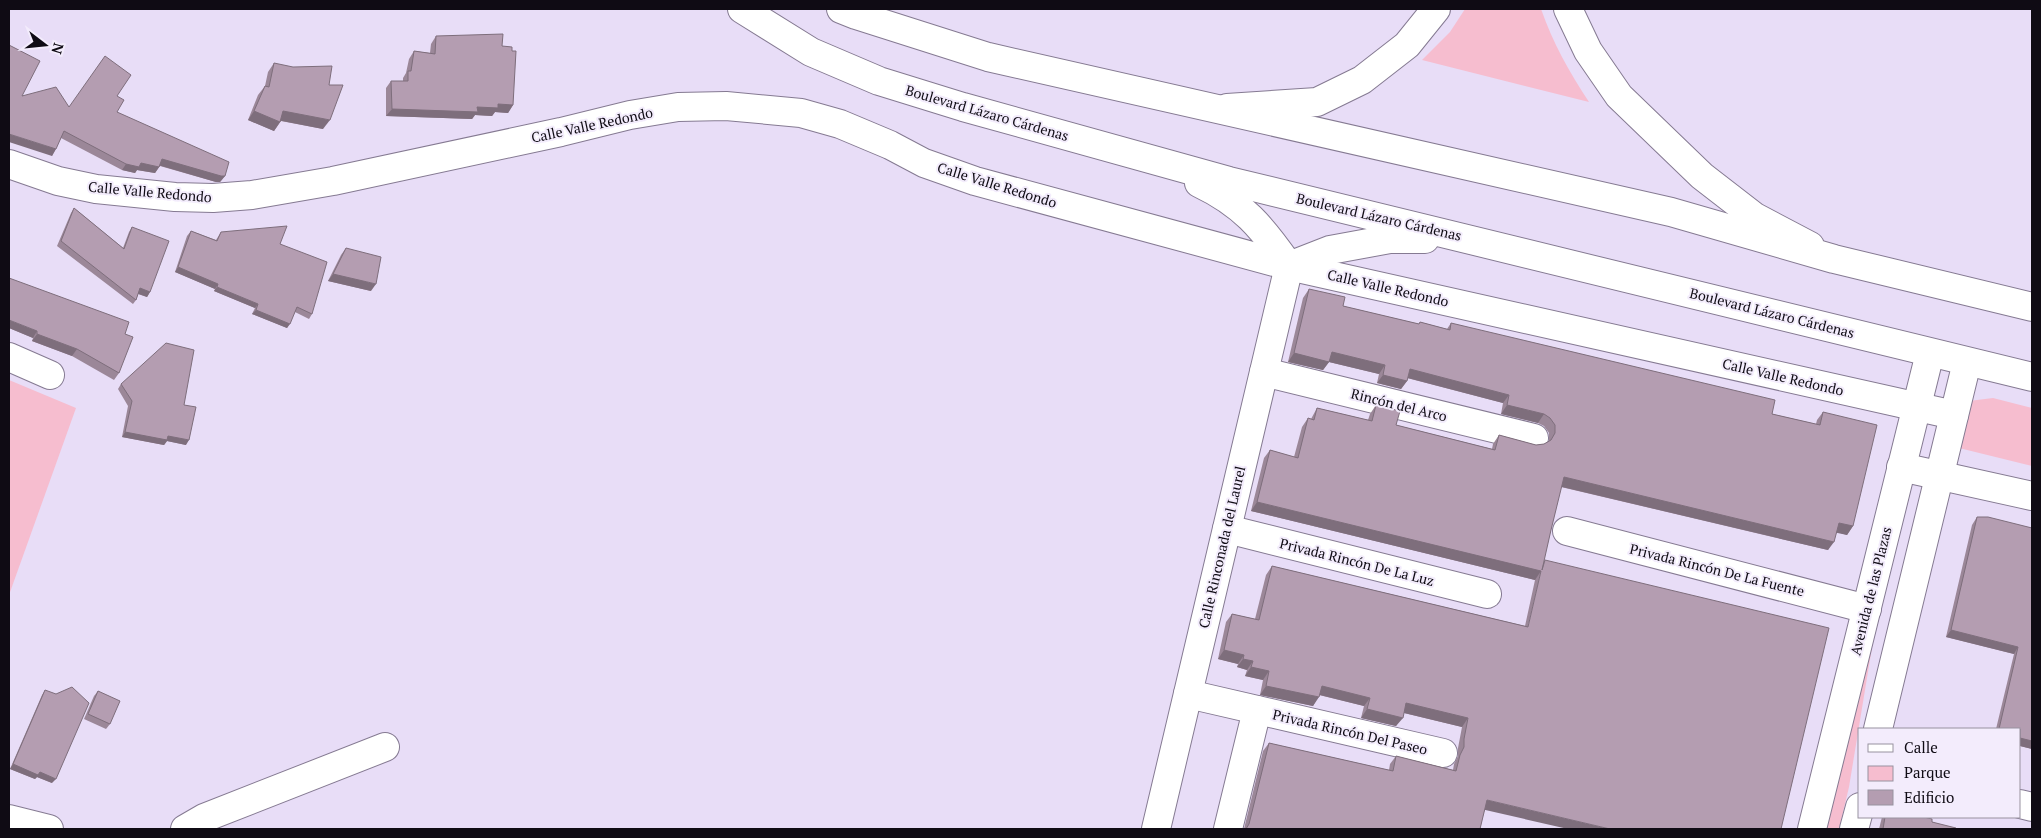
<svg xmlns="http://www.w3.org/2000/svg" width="2041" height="838" viewBox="0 0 2041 838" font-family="'PT Serif',serif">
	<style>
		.green { fill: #f6bdcf }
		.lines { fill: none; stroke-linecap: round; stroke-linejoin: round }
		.minor-casing { stroke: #857a92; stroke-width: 30 }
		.major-casing { stroke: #857a92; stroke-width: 30 }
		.highway-casing { stroke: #857a92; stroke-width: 30 }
		.minor { stroke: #fff; stroke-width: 28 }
		.major { stroke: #fff; stroke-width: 28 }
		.highway { stroke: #fff; stroke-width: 28 }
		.wall { fill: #9b8798 }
		.shaded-wall { fill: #7e6e7c }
		.building { fill: #b49db1; stroke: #7e6e7c }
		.labels { text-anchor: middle; stroke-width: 4; stroke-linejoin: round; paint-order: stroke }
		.street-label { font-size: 14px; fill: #0f0b14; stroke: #f3ecfc }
	</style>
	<rect width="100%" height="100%" fill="#e8ddf7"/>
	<g class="green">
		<path d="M1465,9h76c12,34 28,63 48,93l-167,-42 28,-28z"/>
		<path d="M9,380l67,28 -67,187z"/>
		<path d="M1993,398l39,10v58l-73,-18 10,-47z"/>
		<path d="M1881,593l-32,194 -10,42h-19z"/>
	</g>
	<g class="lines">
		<g class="minor-casing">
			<g id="minor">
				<path d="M1568,9l20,42 31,45 83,80 53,41 55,29"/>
				<path d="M1227,108l90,-6 45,-22 45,-35 29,-36"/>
				<path d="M9,164l49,17 38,8 79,8 38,1 39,-3 81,-14 228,-49 69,-17 48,-8 48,-1 75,7 39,11 50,21 34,18 51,18 314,85 665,149"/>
				<path d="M9,357l41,18"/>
				<path d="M1264,372l270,66"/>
				<path d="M1901,467l131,29"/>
				<path d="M1227,529l260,65"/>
				<path d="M1567,531l300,78"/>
				<path d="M1188,694l255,59"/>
				<path d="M1878,729l89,-367"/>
				<path d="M2020,804l12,3"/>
				<path d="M9,819l40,10"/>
				<path d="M185,829l19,-11 181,-71"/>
				<path d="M1156,829l133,-563"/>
				<path d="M1228,829l29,-119"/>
				<path d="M1812,829l118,-476"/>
				<path d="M1854,829l6,-22"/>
			</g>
		</g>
		<g class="major-casing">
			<path id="major" d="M841,9l15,6 132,42 683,155 163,47 198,48"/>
		</g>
		<g class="highway-casing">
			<g id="highway">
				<path d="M742,9l69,43 68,29 84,26 266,74 803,196"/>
				<path d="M1199,183c44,21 63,44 90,83l41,-16 60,-11h35"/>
			</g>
		</g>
		<use href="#minor" class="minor"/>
		<use href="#major" class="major"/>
		<use href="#highway" class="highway"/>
	</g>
	<g class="wall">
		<path d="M436,36l66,10 10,5 1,54 -5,8 -13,-1 -3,4 -17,-1 -3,4 -86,-3v-28l5,-7h12v-3l3,-5 3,-14 5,-8 16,2 1,-9z"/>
		<path d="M274,63l55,22 -6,44 -42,-8 -7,10 -26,-11 10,-25 7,-9 3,-14z"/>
		<path d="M22,96l47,11 48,-11v16l108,64 -5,6h-4l-56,-16 -5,7 -18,-3 -2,3 -13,-3 -61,-32 -9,18z"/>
		<path d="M74,208l49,40 6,-16 3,-5 18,65 -3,5 -9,-3 -2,6 -3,4 -76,-58 14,-33z"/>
		<path d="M191,231l25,9 5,-8 59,12 32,70 -3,5 -14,-7 -8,16 -35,-14 3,-6 -41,-17 1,-2 -40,-17 12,-36z"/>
		<path d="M346,248l25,43 -43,-10 13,-26z"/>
		<path d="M1309,289l34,17 76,18 1,-2 27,7 4,-6 321,91 44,10 1,-4 6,-8 30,114 -6,9 -10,-3 -9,18 -267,-63 -81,342h-236l19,-78 6,-8 120,27 1,-6 6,-8 57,14 1,-6 4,-8v-8l4,-21 -58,-14 -8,13 -35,-8 3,-12 -45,-11 -6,11 -53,-11 3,-15 -18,-4 2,-6 -10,-3 1,-3 -20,-5 8,-37 6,-8 23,5 11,-44 6,-9 253,60 10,-46 -284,-69 13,-53 6,-8 24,7 8,-30 6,-9 3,1 6,-11 51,12 2,-6 6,-9 20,20 96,24 1,-5 6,-9 37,10 8,-1 5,-3v-8l-5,-7 -6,-3 -37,-9 2,-11 -96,-25v3l-6,8 -24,-6 2,-9 -50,-12 -6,8 -35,-8 15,-64z"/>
		<path d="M9,328l116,6 -6,39 -5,7 -42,-24 -40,-15 1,-3z"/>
		<path d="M121,384l63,21 2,40 -19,-4 -3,4 -42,-8 6,-31 -10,-17z"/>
		<path d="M1977,517l55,11v221l-12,-3v-17h-24l18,-75 -68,-17 26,-112z"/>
		<path d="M45,690l7,93 -15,-6 -2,2 -25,-10 32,-74z"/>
		<path d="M98,691l12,33 -4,5 -22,-10 10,-23z"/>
		<path d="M1882,817h42l8,5 24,7h-77z"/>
	</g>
	<g class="shaded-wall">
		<path d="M498,104l15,1 -5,8 -13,-1 -3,4 -17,-1 -3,4 -86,-3 6,-7 85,-2z"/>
		<path d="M254,111l26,11 -6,9 -26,-11z"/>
		<path d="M283,111l47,9 -7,9 -46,-9z"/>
		<path d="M9,134l47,15 -4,7 -43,-14z"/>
		<path d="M162,159l63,17 -5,6h-4l-58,-17z"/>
		<path d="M141,163l18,4 -4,6 -18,-3 -2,3 -13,-3 4,-6z"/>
		<path d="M178,267l40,17 -3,5 -40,-17z"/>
		<path d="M333,274l43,10 -5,7 -43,-10z"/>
		<path d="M217,287l41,17 -3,4 -41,-17z"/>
		<path d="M140,288l10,4 -3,5 -11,-4z"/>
		<path d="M256,310l34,14 -3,4 -35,-14z"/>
		<path d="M9,320l28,11 -4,7 -24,-10z"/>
		<path d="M37,334l40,15 -5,7 -40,-15z"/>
		<path d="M1332,352l53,13 -6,9 -50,-12 -6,8 -35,-8 6,-9z"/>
		<path d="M1410,369l99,26 -6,8 -99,-26z"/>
		<path d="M1383,375l24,6 -6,8 -24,-6z"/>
		<path d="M1507,405l37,9 -6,9 -37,-9z"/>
		<path d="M125,432l43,4 21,4 -3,5 -19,-4 -3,4 -42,-8z"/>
		<path d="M1564,477l270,65 -6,8 -270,-64z"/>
		<path d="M1257,502l284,69 -6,9 -284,-69z"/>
		<path d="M1839,523l14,3 -6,9 -14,-3z"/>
		<path d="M1951,630l67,17 -4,7 -68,-17z"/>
		<path d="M1224,650l20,5 -6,9 -20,-5z"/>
		<path d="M1243,659l10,2 -6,9 -10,-3z"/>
		<path d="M1251,667l18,4 -6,9 -18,-4z"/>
		<path d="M1266,686l53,11 -6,9 -53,-11z"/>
		<path d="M1322,686l48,12 -6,8 -48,-12z"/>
		<path d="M1406,703l62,15 -6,9 -62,-15z"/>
		<path d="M1367,709l36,9 -7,8 -35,-8z"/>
		<path d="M2020,738l12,3v8l-12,-3z"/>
		<path d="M13,764l27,8 16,7 -4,4 -15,-6 -2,2 -25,-10z"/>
		<path d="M1487,800l123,29h-42l-87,-20z"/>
	</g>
	<g class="building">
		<path d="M503,34l-1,12 10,1v4h4l-3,54 -15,-1v4l-21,-1 1,5 -86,-3 -1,-28h17v-10h3l3,-20 21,3 1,-18z"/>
		<path d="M9,45l31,16 -18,35 34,-9 13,20 36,-51 26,19 -14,21 7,4 -7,12 112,50 -4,14h-4l-59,-17 -3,8 -18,-4 -2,4 -13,-3 -62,-33 -8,18 -47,-15z"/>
		<path d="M274,63l19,4 39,-1 -3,19h14l-13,35 -47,-9 -3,11 -26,-11 11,-25 4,1z"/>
		<path d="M74,208l50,41 8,-22 37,14 -19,51 -10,-4 -4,12 -75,-59z"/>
		<path d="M287,226l-7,18 47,18 -15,52 -15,-7 -7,17 -34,-14 2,-6 -41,-17 1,-3 -40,-17 13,-36 26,10 4,-9z"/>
		<path d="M346,248l35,9 -5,27 -43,-10z"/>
		<path d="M9,278l120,44 -4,12 8,3 -14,36 -42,-24 -40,-15v-3l-28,-11z"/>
		<path d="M1309,289l36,8 -2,9 76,18 1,-2 30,8 1,-7 324,77 -3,14 48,11 3,-13 54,13 -24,101 -14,-3 -5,19 -270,-65 -13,53 -9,40 3,-10 284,68 -48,201h-171l-123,-29 -7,29h-234l3,-5 20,-81 124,28 3,-15 60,15 4,-16 4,-8v-8l4,-21 -62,-15 -3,15 -36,-9 3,-11 -48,-12 -3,11 -53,-11 3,-15 -18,-4 2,-6 -10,-2 1,-4 -20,-5 8,-36 27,6 13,-54 256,61 13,-56 -284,-69 13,-52 28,8 10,-40 6,2 3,-12 55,13 4,-16 24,6 -4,14 99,25 4,-15 37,10 8,-1 7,-4 4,-7v-8l-5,-7 -6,-4 -37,-9 2,-10 -99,-26 -3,12 -24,-6 2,-10 -53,-13 -3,10 -35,-9z"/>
		<path d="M166,343l28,7 -10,55 12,2 -7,33 -21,-4 -1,4 -42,-8 7,-31 -11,-17z"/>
		<path d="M1977,517h11l44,11v213l-12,-3v-9h-21l19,-82 -67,-17z"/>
		<path d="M72,687l17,16 -33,76 -16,-7 -2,3 -25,-11 32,-74 11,4z"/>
		<path d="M98,691l22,10 -10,23 -22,-10z"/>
		<path d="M1885,817h39l8,2v3l24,6v1h-73z"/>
	</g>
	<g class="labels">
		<g class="street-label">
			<text transform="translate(987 113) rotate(16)" y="5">Boulevard Lázaro Cárdenas</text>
			<text transform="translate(592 125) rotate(-12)" y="5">Calle Valle Redondo</text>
			<text transform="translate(997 185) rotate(17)" y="5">Calle Valle Redondo</text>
			<text transform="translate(150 192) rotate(5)" y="5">Calle Valle Redondo</text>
			<text transform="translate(1379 217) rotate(13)" y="5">Boulevard Lázaro Cárdenas</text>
			<text transform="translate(1388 288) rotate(13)" y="5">Calle Valle Redondo</text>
			<text transform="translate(1772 313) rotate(14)" y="5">Boulevard Lázaro Cárdenas</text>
			<text transform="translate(1783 377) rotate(13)" y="5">Calle Valle Redondo</text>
			<text transform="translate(1399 405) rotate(14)" y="5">Rincón del Arco</text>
			<text transform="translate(1222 547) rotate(-77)" y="5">Calle Rinconada del Laurel</text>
			<text transform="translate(1357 562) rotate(14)" y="5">Privada Rincón De La Luz</text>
			<text transform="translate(1717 570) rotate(14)" y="5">Privada Rincón De La Fuente</text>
			<text transform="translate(1871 591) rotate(-76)" y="5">Avenida de las Plazas</text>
			<text transform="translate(1350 732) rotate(13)" y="5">Privada Rincón Del Paseo</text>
		</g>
	</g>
	<rect width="2041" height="838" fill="none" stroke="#0f0b14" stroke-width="20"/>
	<rect x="1858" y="728" width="162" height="90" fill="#f3ecfc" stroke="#98929f"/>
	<rect x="1868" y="744" width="25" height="8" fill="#ffffff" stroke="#98929f"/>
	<text x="1904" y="753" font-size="15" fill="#0f0b14">Calle</text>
	<rect x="1868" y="766" width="25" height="15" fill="#f6bdcf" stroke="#98929f"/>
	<text x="1904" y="778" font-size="15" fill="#0f0b14">Parque</text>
	<rect x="1868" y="790" width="25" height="15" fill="#b49db1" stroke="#98929f"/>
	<text x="1904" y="803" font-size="15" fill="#0f0b14">Edificio</text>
	<g transform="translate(45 45) rotate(106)" stroke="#f3ecfc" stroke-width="4" paint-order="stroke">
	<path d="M0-4L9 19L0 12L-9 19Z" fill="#0f0b14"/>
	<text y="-8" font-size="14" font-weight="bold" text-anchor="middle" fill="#0f0b14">N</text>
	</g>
</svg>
